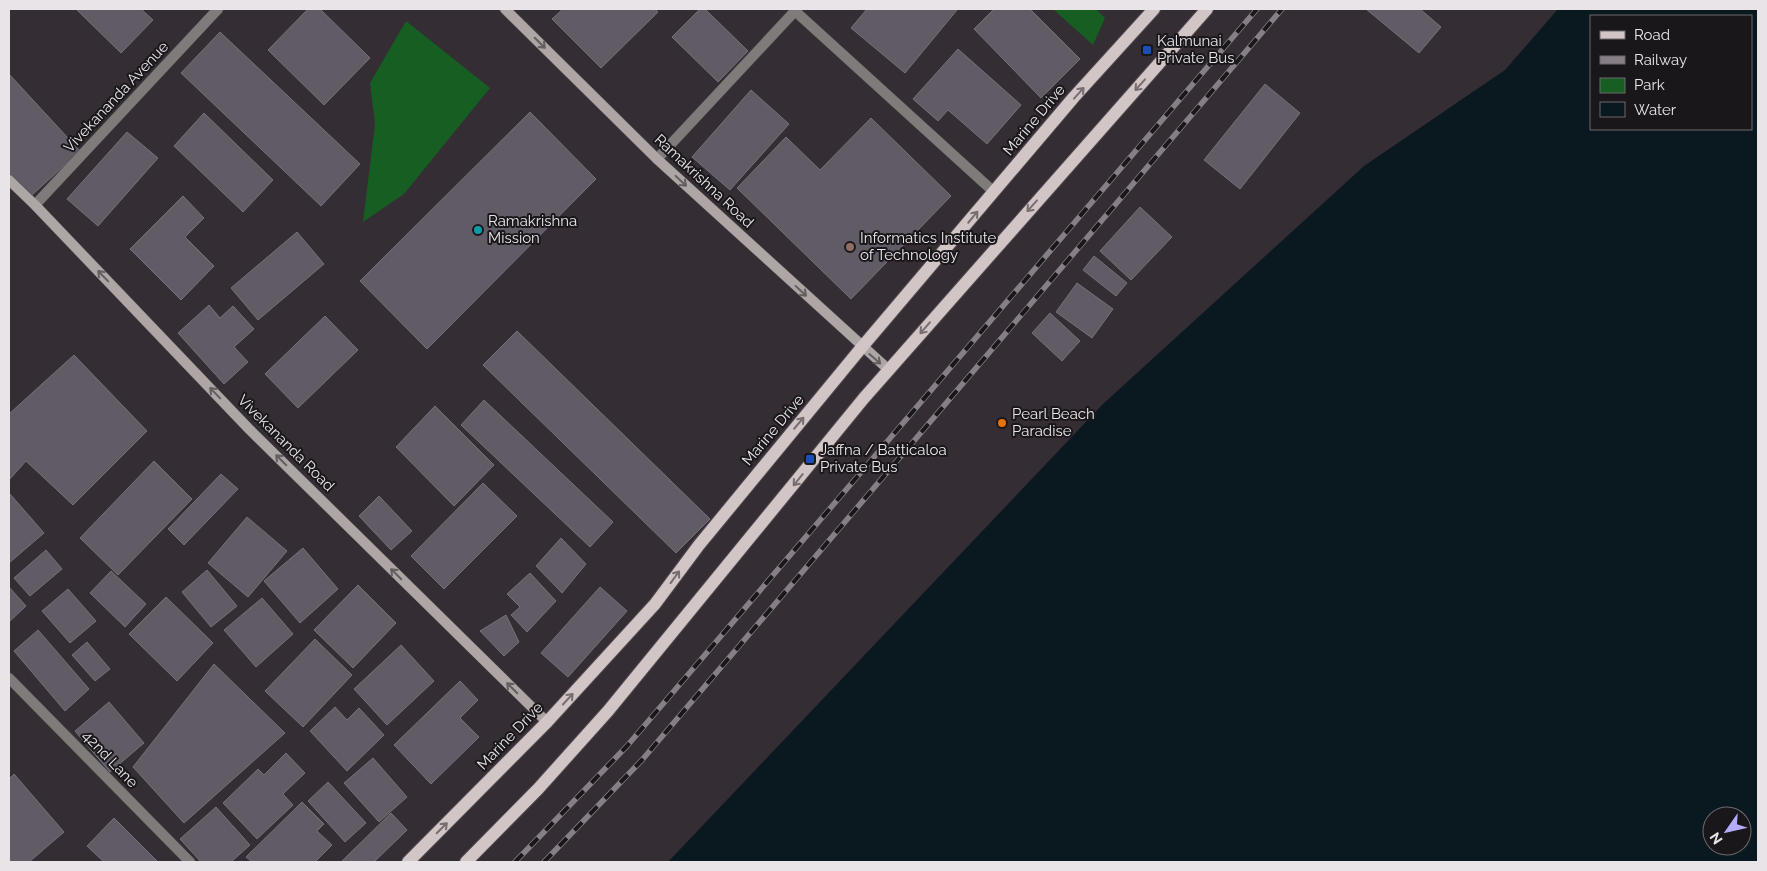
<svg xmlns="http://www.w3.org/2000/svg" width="1767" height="871" viewBox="0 0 1767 871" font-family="Raleway,sans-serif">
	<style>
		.green { fill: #165e22 }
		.water { fill: #0a1920; fill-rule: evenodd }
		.building { fill: #605b65; stroke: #75717a }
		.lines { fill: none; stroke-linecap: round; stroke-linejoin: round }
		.street-casing { stroke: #514a51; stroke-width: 11 }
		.secondary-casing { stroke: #514a51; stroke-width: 11 }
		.primary-casing { stroke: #514a51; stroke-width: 14 }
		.street { stroke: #807b7b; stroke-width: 10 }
		.secondary { stroke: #aea5a5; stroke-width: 10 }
		.primary { stroke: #d1c5c6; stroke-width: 12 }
		.rail-casing { stroke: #867f85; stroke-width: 5.5 }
		.rail { stroke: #1a171a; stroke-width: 4; stroke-dasharray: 11; stroke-linecap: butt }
		.oneway { stroke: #645e60 }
		.oneway2 { stroke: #766e70 }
		.transit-dot { fill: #1a4fb4; stroke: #1a171a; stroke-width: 2 }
		.culture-dot { fill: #0f9aa8; stroke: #1a171a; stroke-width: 2 }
		.education-dot { fill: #8d6e63; stroke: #1a171a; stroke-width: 2 }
		.food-dot { fill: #e8710a; stroke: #1a171a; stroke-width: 2 }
		.labels { text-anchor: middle; stroke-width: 4; stroke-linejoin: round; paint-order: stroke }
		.poi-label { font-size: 15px; fill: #e9e4e8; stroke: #1a171a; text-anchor: start }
		.street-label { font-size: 15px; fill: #e9e4e8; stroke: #1a171a }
	</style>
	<rect width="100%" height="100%" fill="#342d34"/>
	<g class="green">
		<path d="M1053,9h43l9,9 -12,27z"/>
		<path d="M406,21l84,67 -86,106 -41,28 12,-98 -5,-41z"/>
	</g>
	<path class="water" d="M1558,9h200v853h-1090l435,-458 261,-238 141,-96zM1591,16h160v113h-160zM1712,816h30v30h-30z"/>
	<g class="building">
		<path d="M76,9h65l12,11 -32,33z"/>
		<path d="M308,9h12l50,49 -46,47 -56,-55z"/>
		<path d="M563,9h92l3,3 -57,56 -49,-49z"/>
		<path d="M700,9h5l43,42 -30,31 -46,-45z"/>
		<path d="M867,9h89l1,1 -52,63 -54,-45z"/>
		<path d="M994,9h36l50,50 -39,39 -67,-69z"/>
		<path d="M1366,9h54l21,18 -22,26z"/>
		<path d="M220,32l140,132 -39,42 -140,-133z"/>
		<path d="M958,49l63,56 -34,39 -39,-34 -10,11 -25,-22z"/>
		<path d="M9,74l71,77 -49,45 -22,-24z"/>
		<path d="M1265,84l35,29 -60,76 -36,-29z"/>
		<path d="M751,90l38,34 -59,66 -38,-33z"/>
		<path d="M530,112l66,67 -169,170 -67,-68z"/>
		<path d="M204,113l69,67 -30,32 -69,-66z"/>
		<path d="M871,118l80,78 -100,103 -114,-111 49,-51 34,33z"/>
		<path d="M127,132l31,26 -60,68 -31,-27z"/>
		<path d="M183,196l21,22 -19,19 29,29 -33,34 -51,-51z"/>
		<path d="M1140,207l32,30 -41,43 -31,-29z"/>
		<path d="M297,232l27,32 -66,56 -27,-32z"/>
		<path d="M1094,256l33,27 -11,13 -33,-26z"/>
		<path d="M1077,283l36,26 -21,29 -36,-26z"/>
		<path d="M209,305l11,13 13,-12 21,23 -20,18 14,15 -24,22 -46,-51z"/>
		<path d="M1050,313l30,28 -18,20 -30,-28z"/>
		<path d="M325,316l33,34 -60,58 -33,-34z"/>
		<path d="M517,331l193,188 -34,34 -193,-188z"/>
		<path d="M74,355l73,76 -74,74 -47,-44 -17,19v-66z"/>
		<path d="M484,400l129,122 -23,25 -129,-122z"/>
		<path d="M435,406l59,59 -40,41 -58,-59z"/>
		<path d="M154,461l38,38 -74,76 -38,-37z"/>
		<path d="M221,474l17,15 -54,56 -16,-16z"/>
		<path d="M483,483l34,33 -73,73 -33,-33z"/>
		<path d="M10,494l34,39 -35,30v-68z"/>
		<path d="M379,496l33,35 -21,19 -32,-34z"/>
		<path d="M247,517l40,34 -39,46 -40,-34z"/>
		<path d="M561,538l25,26 -24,29 -26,-27z"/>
		<path d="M303,548l35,41 -38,34 -36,-42z"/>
		<path d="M46,550l16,19 -32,27 -16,-18z"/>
		<path d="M207,570l30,36 -26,21 -29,-35z"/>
		<path d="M111,571l35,33 -21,23 -35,-34z"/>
		<path d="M530,573l26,28 -29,31 -16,-17 9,-8 -13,-13z"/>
		<path d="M358,585l38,38 -43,45 -39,-38z"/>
		<path d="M9,587l17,19 -17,16z"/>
		<path d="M600,587l27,24 -59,66 -27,-24z"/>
		<path d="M68,589l28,32 -26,22 -28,-32z"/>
		<path d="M166,597l47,46 -36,38 -48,-47z"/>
		<path d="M262,598l31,36 -37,33 -32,-37z"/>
		<path d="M506,615l13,27 -15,14 -24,-25z"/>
		<path d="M38,630l51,59 -24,22 -51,-60z"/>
		<path d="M315,639l37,36 -49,52 -38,-36z"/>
		<path d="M87,642l23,27 -15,12 -23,-26z"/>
		<path d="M401,645l33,36 -47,44 -33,-36z"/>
		<path d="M214,664l71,69 -101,90 -51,-56z"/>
		<path d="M460,681l18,19 -18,18 19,19 -48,47 -37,-39z"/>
		<path d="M109,702l35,41 -34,29 -35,-41z"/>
		<path d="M335,707l12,13 12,-12 25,27 -37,36 -37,-40z"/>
		<path d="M286,753l19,20 -22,21 10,11 -36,34 -34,-36 35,-34 6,6z"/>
		<path d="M373,758l34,39 -28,25 -35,-39z"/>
		<path d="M14,774l50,58 -35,30h-17l-3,-4v-79z"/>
		<path d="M328,782l38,41 -21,19 -37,-41z"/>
		<path d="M302,802l22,22 -7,7 15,14 -17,17h-63l-6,-5z"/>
		<path d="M216,807l34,38 -19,17h-30l-21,-23z"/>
		<path d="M391,813l16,17 -33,32h-33z"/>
		<path d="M114,818l44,44h-54l-17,-16z"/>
	</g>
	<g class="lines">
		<g class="street-casing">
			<g id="street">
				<path d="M657,159l138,-148 199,181"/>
				<path d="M35,205l183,-196"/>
				<path d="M9,678l181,184"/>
			</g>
		</g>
		<g class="secondary-casing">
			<g id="secondary">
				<path d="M505,9l152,150 232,211"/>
				<path d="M9,180l26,25 214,224 298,293"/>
			</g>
		</g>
		<g class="primary-casing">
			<g id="primary">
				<path d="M408,862l139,-140 108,-118 44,-59 163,-198 212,-250 80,-88"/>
				<path d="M466,862l72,-73 70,-78 256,-313 343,-389"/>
			</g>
		</g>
		<use href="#street" class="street"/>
		<use href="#secondary" class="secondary"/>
		<use href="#primary" class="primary"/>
		<g class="rail-casing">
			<g id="rail">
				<path d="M515,862l112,-116 630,-737"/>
				<path d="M544,862l98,-102 640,-751"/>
			</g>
		</g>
		<use href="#rail" class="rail"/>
	</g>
	<defs><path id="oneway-shaft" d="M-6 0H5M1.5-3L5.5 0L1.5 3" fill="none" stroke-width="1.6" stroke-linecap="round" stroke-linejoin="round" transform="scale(1.25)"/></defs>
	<g class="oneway">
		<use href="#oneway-shaft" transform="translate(540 43) rotate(45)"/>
		<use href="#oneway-shaft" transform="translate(681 181) rotate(43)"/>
		<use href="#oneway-shaft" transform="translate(103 276) rotate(-134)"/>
		<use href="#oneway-shaft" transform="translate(801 291) rotate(43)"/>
		<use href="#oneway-shaft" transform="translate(875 359) rotate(41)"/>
		<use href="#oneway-shaft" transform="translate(215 393) rotate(-134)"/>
		<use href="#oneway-shaft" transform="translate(281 460) rotate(-135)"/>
		<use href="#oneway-shaft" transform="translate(396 574) rotate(-135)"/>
		<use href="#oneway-shaft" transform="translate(512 688) rotate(-135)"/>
	</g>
	<g class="oneway2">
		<use href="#oneway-shaft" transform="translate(1140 85) rotate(132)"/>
		<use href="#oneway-shaft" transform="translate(1079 93) rotate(-48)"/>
		<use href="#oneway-shaft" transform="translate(1032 206) rotate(132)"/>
		<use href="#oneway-shaft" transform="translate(973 217) rotate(-50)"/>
		<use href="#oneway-shaft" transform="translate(925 328) rotate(131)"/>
		<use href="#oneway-shaft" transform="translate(799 423) rotate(-50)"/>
		<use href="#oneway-shaft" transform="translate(798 480) rotate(129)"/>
		<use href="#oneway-shaft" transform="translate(675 577) rotate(-54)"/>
		<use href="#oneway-shaft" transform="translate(568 699) rotate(-47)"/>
		<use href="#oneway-shaft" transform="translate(442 828) rotate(-45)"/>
	</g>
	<g class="transit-dot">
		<rect x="1142" y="45" width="10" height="10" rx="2.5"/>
		<rect x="805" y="454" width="10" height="10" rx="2.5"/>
	</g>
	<circle class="culture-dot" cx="478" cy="230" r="5"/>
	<circle class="education-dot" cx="850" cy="247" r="5"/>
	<circle class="food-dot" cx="1002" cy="423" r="5"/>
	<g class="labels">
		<g class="poi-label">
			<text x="1157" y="46">Kalmunai<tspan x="1157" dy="17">Private Bus</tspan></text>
			<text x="488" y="226">Ramakrishna<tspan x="488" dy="17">Mission</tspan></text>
			<text x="860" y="243">Informatics Institute<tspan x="860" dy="17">of Technology</tspan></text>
			<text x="1012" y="419">Pearl Beach<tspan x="1012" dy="17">Paradise</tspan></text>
			<text x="820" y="455">Jaffna / Batticaloa<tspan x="820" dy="17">Private Bus</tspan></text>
		</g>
		<g class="street-label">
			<text transform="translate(116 97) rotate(-47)" y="5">Vivekananda Avenue</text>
			<text transform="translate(1034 120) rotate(-50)" y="5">Marine Drive</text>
			<text transform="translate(704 181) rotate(43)" y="5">Ramakrishna Road</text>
			<text transform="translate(773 430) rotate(-50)" y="5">Marine Drive</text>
			<text transform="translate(286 443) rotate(45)" y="5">Vivekananda Road</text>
			<text transform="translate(510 736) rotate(-46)" y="5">Marine Drive</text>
			<text transform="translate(110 759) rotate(46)" y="5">42nd Lane</text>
		</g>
	</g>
	<rect width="1767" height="871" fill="none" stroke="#e9e4e8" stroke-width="20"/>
	<rect x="1590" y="15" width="162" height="115" fill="#1a171a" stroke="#6d696c"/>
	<rect x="1600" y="31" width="25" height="8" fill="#d1c5c6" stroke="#6d696c"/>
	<text x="1634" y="40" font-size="15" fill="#e9e4e8">Road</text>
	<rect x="1600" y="56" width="25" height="8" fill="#867f85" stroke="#6d696c"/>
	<text x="1634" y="65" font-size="15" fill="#e9e4e8">Railway</text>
	<rect x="1600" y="78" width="25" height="15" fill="#165e22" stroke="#6d696c"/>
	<text x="1634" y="90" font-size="15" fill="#e9e4e8">Park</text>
	<rect x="1600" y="102" width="25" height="15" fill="#0a1920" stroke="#6d696c"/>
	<text x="1634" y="115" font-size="15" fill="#e9e4e8">Water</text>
	<g transform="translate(1727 831) rotate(236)"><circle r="24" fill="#1a171a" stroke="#6d696c"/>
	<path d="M0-4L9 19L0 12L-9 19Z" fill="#b3acf9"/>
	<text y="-8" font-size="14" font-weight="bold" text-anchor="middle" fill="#e9e4e8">N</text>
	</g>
</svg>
